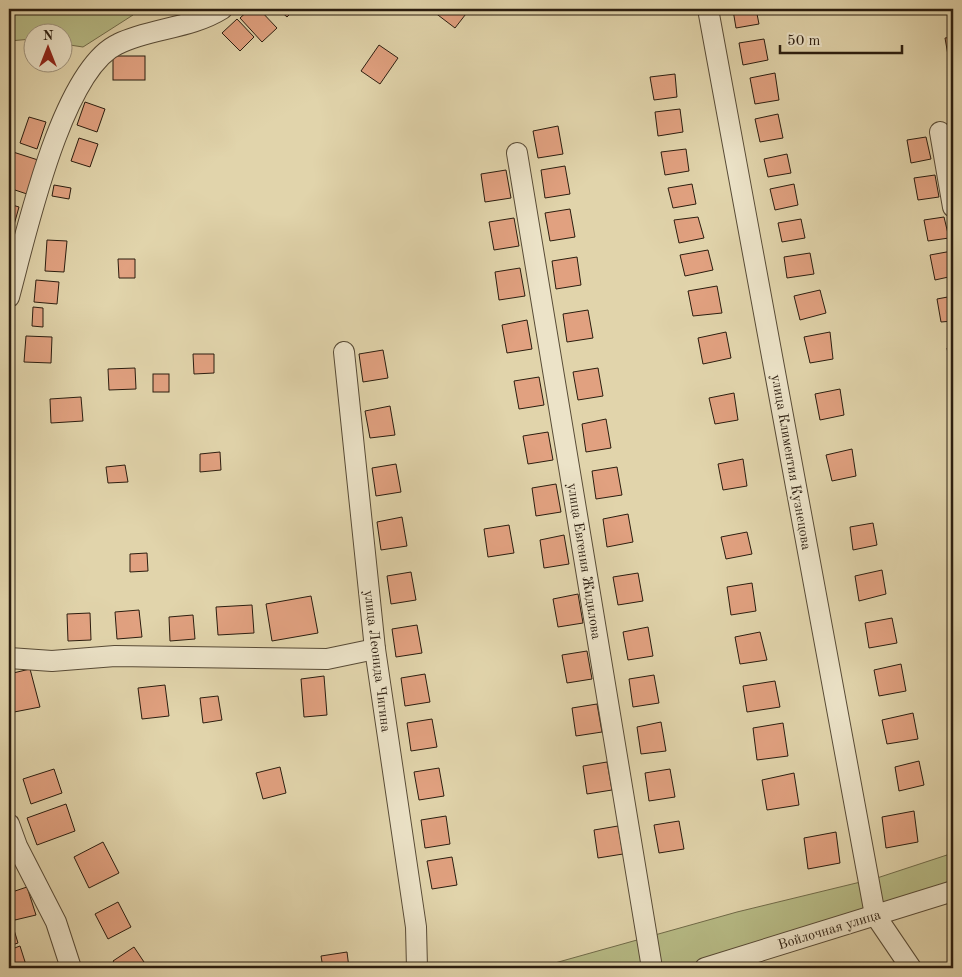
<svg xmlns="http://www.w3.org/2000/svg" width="962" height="977" viewBox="0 0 962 977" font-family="'Old Standard TT',serif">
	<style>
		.green { fill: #b7bb86; stroke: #716c4a }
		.building { fill: #e1a180; stroke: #2b1d0f }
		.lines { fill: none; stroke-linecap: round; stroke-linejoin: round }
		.minor-casing { stroke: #584b36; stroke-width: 22 }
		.minor { stroke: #ece3c8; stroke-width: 20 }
		.labels { text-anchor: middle; stroke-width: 4; stroke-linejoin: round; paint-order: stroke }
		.street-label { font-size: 14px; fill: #2b1d0f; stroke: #ece3c8 }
	</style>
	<rect width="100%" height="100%" fill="#e1d4ab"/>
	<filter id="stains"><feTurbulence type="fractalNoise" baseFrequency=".004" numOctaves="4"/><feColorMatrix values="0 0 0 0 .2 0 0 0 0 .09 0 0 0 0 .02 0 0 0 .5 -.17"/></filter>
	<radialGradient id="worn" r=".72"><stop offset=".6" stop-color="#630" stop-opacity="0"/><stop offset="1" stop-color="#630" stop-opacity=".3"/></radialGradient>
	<g class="green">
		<path d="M9,9h121l3,6 -50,32 -20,-3 -1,-12h-30v7l-23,2z"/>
		<path d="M953,853v30l-270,85h-146l200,-56 140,-34z"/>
	</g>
	<g class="building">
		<path d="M250,9h9l18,19 -15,14 -22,-24z"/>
		<path d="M278,9h17l-8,8z"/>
		<path d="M437,9h31l1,1 -14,18 -21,-16z"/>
		<path d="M756,9l3,15 -23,4 -3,-18z"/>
		<path d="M929,9h20l-19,4z"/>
		<path d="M237,19l17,18 -14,14 -18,-18z"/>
		<path d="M953,37v24h-4l-4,-23z"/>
		<path d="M764,39l4,21 -25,5 -4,-22z"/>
		<path d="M379,45l19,13 -18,26 -19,-13z"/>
		<rect x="113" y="56" width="32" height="24"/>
		<path d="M775,73l4,27 -24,4 -5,-26z"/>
		<path d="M675,74l2,23 -23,3 -4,-23z"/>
		<path d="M85,102l20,7 -8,23 -20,-7z"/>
		<path d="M680,109l3,23 -25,4 -3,-24z"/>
		<path d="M778,114l5,24 -23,4 -5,-23z"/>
		<path d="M29,117l17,5 -9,27 -17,-6z"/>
		<path d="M558,126l5,28 -25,4 -5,-27z"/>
		<path d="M926,137l5,22 -20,4 -4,-23z"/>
		<path d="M79,138l19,6 -8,23 -19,-6z"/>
		<path d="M686,149l3,22 -24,4 -4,-23z"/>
		<path d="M10,151l28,9 -11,34 -18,-6z"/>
		<path d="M787,154l4,19 -23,4 -4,-18z"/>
		<path d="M565,166l5,28 -25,4 -4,-28z"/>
		<path d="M506,170l5,28 -26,4 -4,-28z"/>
		<path d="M935,175l4,22 -21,3 -4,-22z"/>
		<path d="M692,184l4,20 -23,4 -5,-20z"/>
		<path d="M794,184l4,21 -23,5 -5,-21z"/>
		<path d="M54,185l17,3 -2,11 -17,-3z"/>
		<path d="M9,204l10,3 -9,32 -1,-1z"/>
		<path d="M570,209l5,28 -25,4 -5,-28z"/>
		<path d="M698,217l6,21 -25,5 -5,-23z"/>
		<path d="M944,217l5,21 -21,3 -4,-21z"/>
		<path d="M514,218l5,28 -25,4 -5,-28z"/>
		<path d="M801,219l4,19 -23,4 -4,-19z"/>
		<path d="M47,240l20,1 -3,31 -19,-1z"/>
		<path d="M708,250l5,20 -28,6 -5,-21z"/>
		<path d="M952,251l1,25 -18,4 -5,-25z"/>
		<path d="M810,253l4,21 -27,4 -3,-21z"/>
		<path d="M577,257l4,28 -25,4 -4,-28z"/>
		<path d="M118,259h17v19h-16z"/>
		<path d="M520,268l5,28 -26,4 -4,-28z"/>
		<path d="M36,280l23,2 -2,22 -23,-2z"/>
		<path d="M717,286l5,27 -29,3 -5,-25z"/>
		<path d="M820,290l6,23 -26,7 -6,-24z"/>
		<path d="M953,296v25l-12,1 -4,-23z"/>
		<path d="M33,307l10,1v19l-11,-1z"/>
		<path d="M588,310l5,28 -26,4 -4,-28z"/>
		<path d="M527,320l5,29 -25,4 -5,-28z"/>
		<path d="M726,332l5,26 -28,6 -5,-26z"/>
		<path d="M830,332l3,27 -23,4 -6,-26z"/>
		<path d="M26,336l26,1 -1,26 -27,-1z"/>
		<path d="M953,347v23l-2,1 -4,-23z"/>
		<path d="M383,350l5,28 -25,4 -4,-28z"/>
		<path d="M193,354h21v19l-20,1z"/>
		<path d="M135,368l1,21 -27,1 -1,-21z"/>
		<path d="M598,368l5,28 -25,4 -5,-28z"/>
		<rect x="153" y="374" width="16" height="18"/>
		<path d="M539,377l5,28 -25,4 -5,-28z"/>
		<path d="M840,389l4,26 -24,5 -5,-26z"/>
		<path d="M734,393l4,27 -23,4 -6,-26z"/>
		<path d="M81,397l2,24 -32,2 -1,-24z"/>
		<path d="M390,406l5,29 -25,3 -5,-27z"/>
		<path d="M606,419l5,29 -25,4 -4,-28z"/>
		<path d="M548,432l5,28 -25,4 -5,-28z"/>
		<path d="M852,449l4,27 -24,5 -6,-26z"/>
		<path d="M220,452l1,18 -21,2v-18z"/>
		<path d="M743,459l4,27 -24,4 -5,-26z"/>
		<path d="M396,464l5,28 -25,4 -4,-28z"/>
		<path d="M125,465l3,17 -20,1 -2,-16z"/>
		<path d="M617,467l5,28 -26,4 -4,-28z"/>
		<path d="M556,484l5,28 -25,4 -4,-28z"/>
		<path d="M628,514l5,28 -26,5 -4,-28z"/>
		<path d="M402,517l5,29 -26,4 -4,-28z"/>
		<path d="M873,523l4,22 -24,5 -3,-23z"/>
		<path d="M509,525l5,28 -26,4 -4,-28z"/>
		<path d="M747,532l5,22 -26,5 -5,-22z"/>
		<path d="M564,535l5,29 -25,4 -4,-28z"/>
		<path d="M147,553l1,18 -18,1v-18z"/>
		<path d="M882,570l4,24 -27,7 -4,-25z"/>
		<path d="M411,572l5,28 -25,4 -4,-28z"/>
		<path d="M638,573l5,28 -25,4 -5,-28z"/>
		<path d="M752,583l4,28 -25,4 -4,-28z"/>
		<path d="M578,594l5,29 -25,4 -5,-28z"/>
		<path d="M311,596l7,37 -46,8 -6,-37z"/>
		<path d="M252,605l2,28 -36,2 -2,-28z"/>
		<path d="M139,610l3,27 -25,2 -2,-27z"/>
		<path d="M90,613l1,27 -23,1 -1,-27z"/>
		<path d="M193,615l2,24 -25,2 -1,-24z"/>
		<path d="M892,618l5,25 -28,5 -4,-25z"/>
		<path d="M417,625l5,28 -26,4 -4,-28z"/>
		<path d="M648,627l5,29 -25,4 -5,-28z"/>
		<path d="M760,632l7,28 -27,4 -5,-27z"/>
		<path d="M587,651l5,28 -25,4 -5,-28z"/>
		<path d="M901,664l5,27 -27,5 -5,-26z"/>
		<path d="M30,669l10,38 -31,6v-39z"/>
		<path d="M425,674l5,28 -25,4 -4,-28z"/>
		<path d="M654,675l5,28 -26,4 -4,-28z"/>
		<path d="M324,676l3,39 -23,2 -3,-38z"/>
		<path d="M775,681l5,26 -33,5 -4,-26z"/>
		<path d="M165,685l4,31 -27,3 -4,-31z"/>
		<path d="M218,696l4,24 -19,3 -3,-25z"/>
		<path d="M597,704l5,28 -26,4 -4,-28z"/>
		<path d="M913,713l5,26 -31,5 -5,-24z"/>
		<path d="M432,719l5,28 -26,4 -4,-28z"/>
		<path d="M661,722l5,29 -25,3 -4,-27z"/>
		<path d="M783,723l5,33 -31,4 -4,-32z"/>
		<path d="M919,761l5,24 -25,6 -4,-24z"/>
		<path d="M607,762l5,28 -25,4 -4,-28z"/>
		<path d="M280,767l6,26 -23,6 -7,-26z"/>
		<path d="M439,768l5,28 -25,4 -5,-28z"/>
		<path d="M54,769l8,24 -31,11 -8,-25z"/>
		<path d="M670,769l5,28 -26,4 -4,-28z"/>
		<path d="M794,773l5,32 -32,5 -5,-30z"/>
		<path d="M66,804l9,27 -38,14 -10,-27z"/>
		<path d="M914,811l4,31 -32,6 -4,-31z"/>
		<path d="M446,816l4,28 -25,4 -4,-28z"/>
		<path d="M679,821l5,28 -25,4 -5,-28z"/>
		<path d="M618,826l5,28 -25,4 -4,-28z"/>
		<path d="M836,832l4,31 -32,6 -4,-31z"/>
		<path d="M103,842l16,31 -30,15 -15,-31z"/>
		<path d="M452,857l5,28 -25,4 -5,-28z"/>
		<path d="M27,887l9,28 -21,5 -6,-19v-8z"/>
		<path d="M118,902l13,25 -23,12 -13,-25z"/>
		<path d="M11,920l7,23 -9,3v-25z"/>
		<path d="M20,946l7,22h-18v-18z"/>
		<path d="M134,947l14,21h-30l-5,-7z"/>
		<path d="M347,952l2,16h-26l-2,-12z"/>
	</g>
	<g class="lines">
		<g class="minor-casing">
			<g id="minor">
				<path d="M708,9l167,906 36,53"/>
				<path d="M940,132l13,75"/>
				<path d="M517,153l135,815"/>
				<path d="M9,297c16,-58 52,-227 109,-253 33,-16 72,-15 104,-35"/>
				<path d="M344,352l31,297 41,278 1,41"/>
				<path d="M9,658l43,3 63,-5 212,3 48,-10"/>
				<path d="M9,824l8,22 39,76 15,46"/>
				<path d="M705,968l248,-77"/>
			</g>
		</g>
		<use href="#minor" class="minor"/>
	</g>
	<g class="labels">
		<g class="street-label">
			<text transform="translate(792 462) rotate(80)" y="5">улица Климентия Кузнецова</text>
			<text transform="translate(585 561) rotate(81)" y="5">улица Евгения Жидилова</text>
			<text transform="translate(378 661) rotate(83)" y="5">улица Леонида Чигина</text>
			<text transform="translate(829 929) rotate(-17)" y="5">Войлочная улица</text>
		</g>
	</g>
	<rect width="962" height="977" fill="none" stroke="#e1d4ab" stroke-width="30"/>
	<rect x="10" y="10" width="942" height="957" fill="none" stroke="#2b1d0f" stroke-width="2.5"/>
	<rect x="15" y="15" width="932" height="947" fill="none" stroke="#2b1d0f"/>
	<g transform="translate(48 48)"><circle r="24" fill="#ece3c8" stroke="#9f947e"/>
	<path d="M0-4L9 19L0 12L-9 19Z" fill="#8f2418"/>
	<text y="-8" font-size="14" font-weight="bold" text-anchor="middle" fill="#2b1d0f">N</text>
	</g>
	<path d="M780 45v8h122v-8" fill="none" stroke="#2b1d0f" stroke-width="2.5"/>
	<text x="787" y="45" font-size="15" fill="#2b1d0f" stroke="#ece3c8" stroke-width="4" paint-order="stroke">50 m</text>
	<rect width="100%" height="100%" filter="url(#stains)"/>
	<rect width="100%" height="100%" fill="url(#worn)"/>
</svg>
